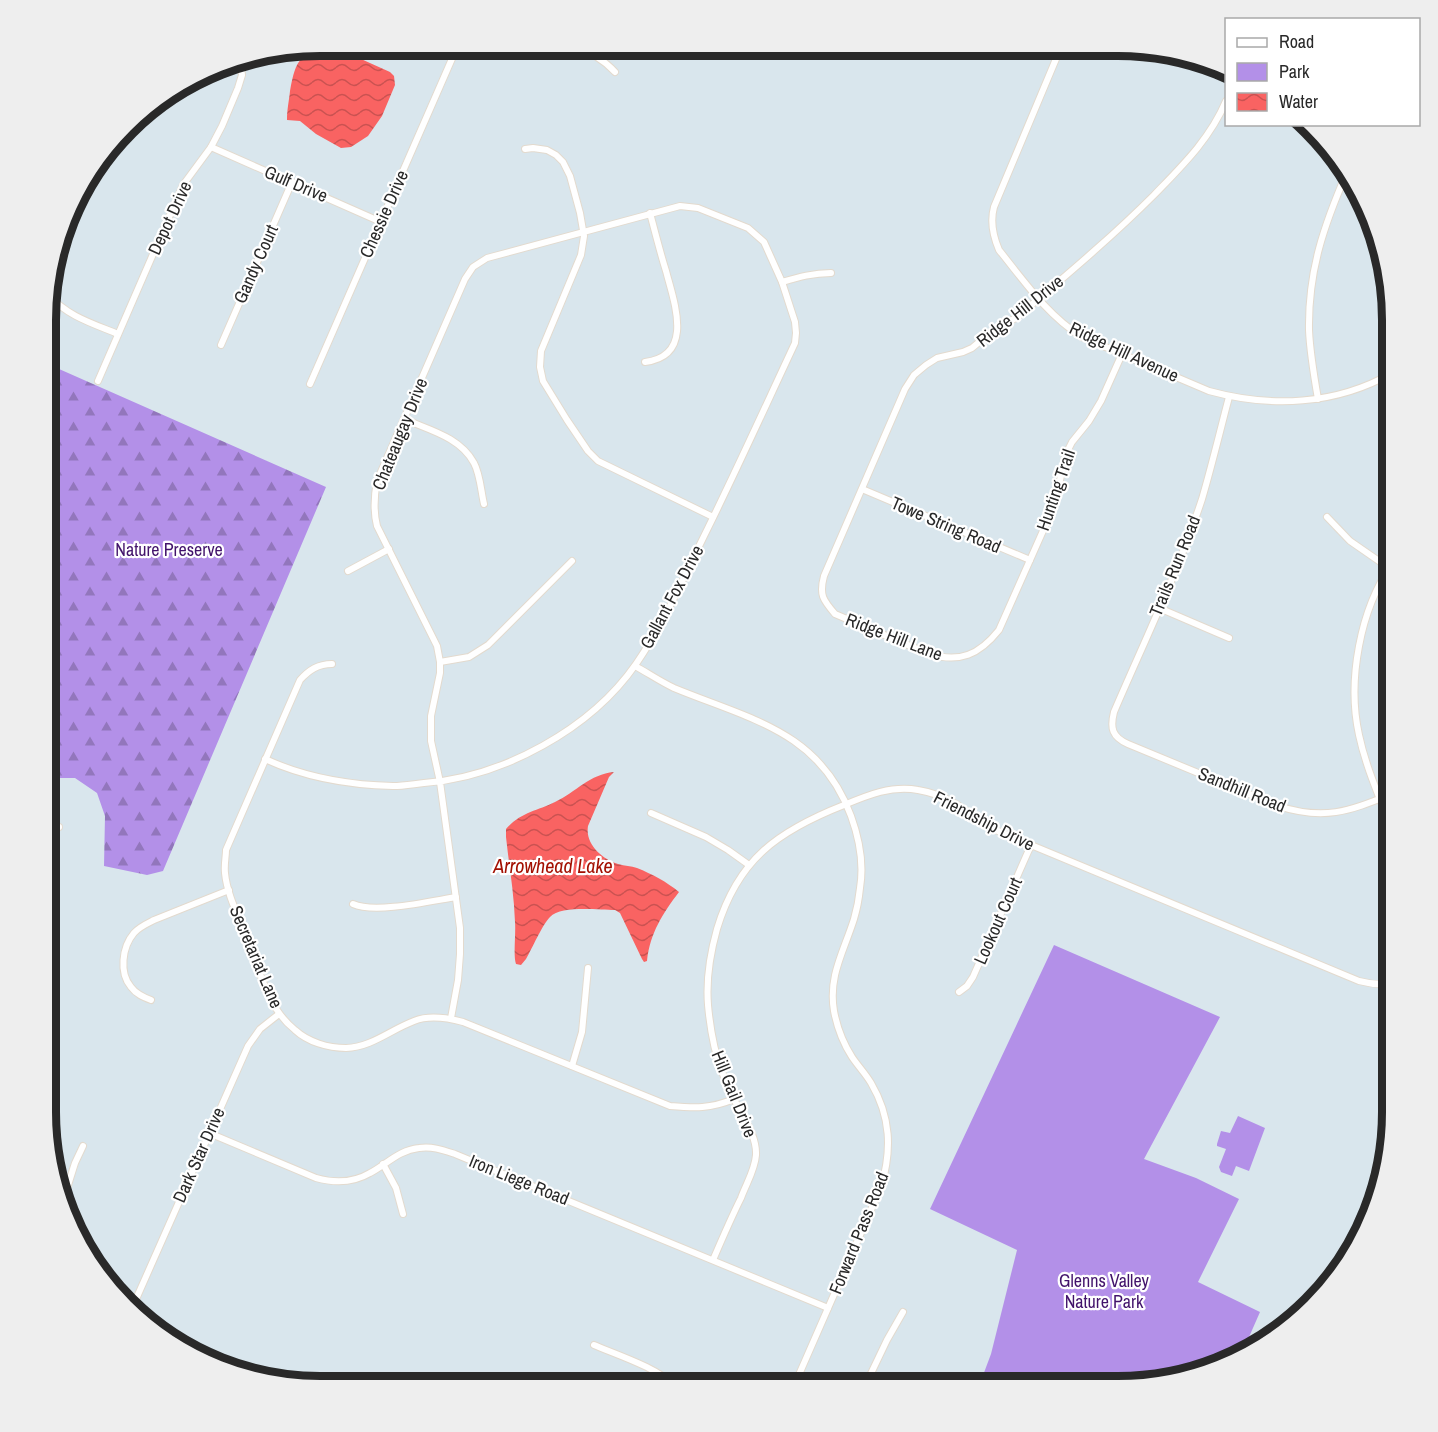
<svg xmlns="http://www.w3.org/2000/svg" width="1438" height="1432" viewBox="0 0 1438 1432" font-family="'Archivo Narrow',sans-serif">
	<style>
		.green { fill: #b390e8 }
		.forest { fill: url(#forest-firs) }
		.water { fill: url(#water-waves) }
		.lines { fill: none; stroke-linecap: round; stroke-linejoin: round }
		.minor-casing { stroke: #e3dace; stroke-width: 8 }
		.secondary-casing { stroke: #e3dace; stroke-width: 10 }
		.minor { stroke: #fff; stroke-width: 6 }
		.secondary { stroke: #fff; stroke-width: 9 }
		.labels { text-anchor: middle; stroke-width: 4.5; stroke-linejoin: round; paint-order: stroke }
		.street-label { font-size: 18px; fill: #292929; stroke: #fff }
		.park-label { font-size: 18px; fill: #42136b; stroke: #fff }
		.water-label { font-size: 20px; font-style: italic; fill: #a31002; stroke: #fff }
		.rim { fill: none; stroke: #292929; stroke-width: 8 }
	</style>
	<defs>
		<pattern id="forest-firs" width="22" height="20" patternUnits="userSpaceOnUse" patternTransform="scale(1.5)"><rect width="22" height="20" fill="#b390e8"/><path d="M5 1l3.5 6h-7zM16 11l3.5 6h-7z" fill="#9276bc"/></pattern>
		<pattern id="water-waves" width="16" height="10" patternUnits="userSpaceOnUse" patternTransform="scale(1.5)"><rect width="16" height="10" fill="#f96362"/><path d="M0 5q4-4 8 0t8 0" fill="none" stroke="#ca5251"/></pattern>
	</defs>
	<rect width="100%" height="100%" fill="#d9e6ed"/>
	<g class="green">
		<path d="M1054,945l166,72 -76,142 52,19 43,21 -41,83 62,30 -18,41 -35,19 -71,14h-157l12,-32 26,-104 -87,-41z"/>
		<path d="M1238,1116l27,12 -16,43 -13,-5 -4,10 -11,-4 -2,-5 7,-18 -9,-3v-2l4,-13 9,2z"/>
	</g>
	<path class="forest" d="M50,365l276,122 -163,384 -16,4 -43,-9 1,-50 -8,-23 -22,-15h-28z"/>
	<g class="water">
		<path d="M332,46l58,26 4,4 1,9 -13,31 -14,20 -17,11 -10,1 -25,-14 -16,-13 -13,-1c0,-11 2,-19 3,-29 6,-33 10,-37 42,-45z"/>
		<path d="M614,772l-5,5 -21,49c-3,18 14,33 30,38 7,2 13,2 19,4 15,6 30,14 42,24 -16,21 -29,41 -32,69l-3,1 -2,-3 -22,-46 -5,-3c-16,0 -54,-5 -65,7 -8,8 -18,32 -24,42l-5,6 -5,-1c-3,-8 0,-31 -1,-42 -1,-29 -6,-57 -9,-85v-8c15,-17 31,-18 49,-27 21,-10 35,-28 59,-30z"/>
	</g>
	<g class="lines">
		<g class="minor-casing">
			<g id="minor">
				<path d="M575,46c16,7 28,13 40,26"/>
				<path d="M1061,47l-67,160c-4,15 -1,29 5,43 25,31 48,65 83,87l127,54c62,17 127,14 183,-18"/>
				<path d="M211,147l170,75"/>
				<path d="M525,149l8,-1 14,2 9,5 7,7 7,14 10,37 4,23 -3,19 -40,96 -1,16 3,14 24,39 21,31 10,10 115,56"/>
				<path d="M782,282c17,-5 31,-9 49,-9"/>
				<path d="M50,296c17,20 44,28 68,38"/>
				<path d="M221,345l71,-163"/>
				<path d="M1122,354l-21,47 -12,20 -17,21 -6,12 -12,52 -55,124c-20,25 -39,33 -70,24l-94,-40c-12,-14 -16,-19 -11,-38l81,-187 9,-14 12,-10 11,-7 26,-6 9,-4 24,-20 20,-10c47,-40 94,-79 138,-123 28,-29 56,-56 72,-94"/>
				<path d="M645,362c50,-6 29,-60 21,-91 -6,-19 -11,-39 -16,-58"/>
				<path d="M98,381l85,-196 28,-38 11,-21 16,-38 4,-13 -2,-17"/>
				<path d="M310,384l148,-339"/>
				<path d="M1229,397c-9,34 -17,68 -27,102 -24,73 -58,143 -88,213 -4,16 -2,25 14,32l150,62c47,15 71,5 114,-12"/>
				<path d="M1318,399c-4,-23 -8,-46 -9,-69 -1,-59 15,-105 38,-158"/>
				<path d="M404,419c25,11 56,18 70,44 6,11 7,28 10,41"/>
				<path d="M862,489l168,71"/>
				<path d="M1327,517l23,24 39,27"/>
				<path d="M1392,564c-32,45 -45,117 -33,171 7,33 21,63 33,95"/>
				<path d="M348,571l41,-22"/>
				<path d="M1159,608l70,30"/>
				<path d="M440,662l29,-5 19,-12 84,-84"/>
				<path d="M332,664c-14,0 -23,6 -32,16l-74,170c0,7 -2,15 -1,23 2,22 14,44 22,65 7,19 14,41 23,60 6,12 15,24 25,32 13,12 33,18 51,18 26,-1 44,-18 68,-27 15,-6 34,-3 49,1l207,84c25,2 40,3 64,-7"/>
				<path d="M635,666c13,7 26,16 39,22 75,31 146,43 177,128 8,22 13,48 9,72 -1,10 -3,21 -6,31 -10,32 -26,57 -20,92 3,16 9,32 18,46 6,9 13,16 19,26 20,34 21,67 10,104l-87,199"/>
				<path d="M265,759c39,18 85,26 128,27 10,0 21,-2 31,-3 79,-6 167,-54 212,-119 29,-42 49,-90 72,-136 30,-61 58,-123 87,-185l1,-10 -1,-11 -13,-40 -18,-40 -16,-14 -50,-20 -18,-2 -193,52 -14,9 -8,12 -88,202c-3,16 -4,29 0,45l60,120 3,16v11l-9,43v25l9,41 20,146v26l-2,26 -7,38"/>
				<path d="M651,813l55,24 22,13 21,15"/>
				<path d="M47,828l12,-1"/>
				<path d="M353,904c22,10 78,-3 103,-7"/>
				<path d="M959,992l8,-6 6,-9 58,-132"/>
				<path d="M151,1000c-8,-3 -15,-6 -20,-13 -12,-14 -9,-40 3,-54 5,-6 12,-9 20,-13l75,-30"/>
				<path d="M572,1066l10,-34 6,-64"/>
				<path d="M209,1133l107,45c18,5 37,5 54,-5 17,-9 29,-23 49,-25 13,-2 24,2 36,6l373,154"/>
				<path d="M383,1164l13,24 7,26"/>
				<path d="M62,1204l13,-41 8,-17"/>
				<path d="M713,1260c9,-21 18,-42 28,-62 5,-14 14,-28 15,-43 1,-19 -13,-38 -21,-54 -5,-10 -9,-19 -13,-29 -8,-21 -12,-45 -14,-67 -2,-25 2,-51 9,-76 21,-70 61,-98 127,-124 24,-10 48,-20 74,-15 13,2 26,7 38,14 12,7 22,17 34,23 13,7 27,12 41,18l328,136c11,3 22,4 33,3"/>
				<path d="M133,1306l115,-260 12,-17 19,-15"/>
				<path d="M594,1345c21,9 67,24 80,41"/>
				<path d="M865,1386l22,-46 16,-28"/>
			</g>
		</g>
		<g class="secondary-casing">
			<path id="secondary" d="M170,1339l61,26"/>
		</g>
		<use href="#minor" class="minor"/>
		<use href="#secondary" class="secondary"/>
	</g>
	<g class="labels">
		<g class="street-label">
			<text transform="translate(296 184) rotate(23)" y="6">Gulf Drive</text>
			<text transform="translate(384 214) rotate(-66)" y="6">Chessie Drive</text>
			<text transform="translate(170 218) rotate(-65)" y="6">Depot Drive</text>
			<text transform="translate(256 264) rotate(-66)" y="6">Gandy Court</text>
			<text transform="translate(1020 311) rotate(-38)" y="6">Ridge Hill Drive</text>
			<text transform="translate(1124 352) rotate(25)" y="6">Ridge Hill Avenue</text>
			<text transform="translate(400 434) rotate(-68)" y="6">Chateaugay Drive</text>
			<text transform="translate(1056 490) rotate(-71)" y="6">Hunting Trail</text>
			<text transform="translate(946 525) rotate(23)" y="6">Towe String Road</text>
			<text transform="translate(1175 566) rotate(-68)" y="6">Trails Run Road</text>
			<text transform="translate(672 597) rotate(-62)" y="6">Gallant Fox Drive</text>
			<text transform="translate(894 637) rotate(21)" y="6">Ridge Hill Lane</text>
			<text transform="translate(1242 790) rotate(22)" y="6">Sandhill Road</text>
			<text transform="translate(984 821) rotate(27)" y="6">Friendship Drive</text>
			<text transform="translate(998 921) rotate(-66)" y="6">Lookout Court</text>
			<text transform="translate(256 957) rotate(67)" y="6">Secretariat Lane</text>
			<text transform="translate(734 1094) rotate(68)" y="6">Hill Gail Drive</text>
			<text transform="translate(199 1155) rotate(-66)" y="6">Dark Star Drive</text>
			<text transform="translate(519 1180) rotate(22)" y="6">Iron Liege Road</text>
			<text transform="translate(859 1233) rotate(-68)" y="6">Forward Pass Road</text>
		</g>
		<g class="park-label">
			<text x="169" y="556">Nature Preserve</text>
			<text x="1104" y="1287">Glenns Valley<tspan x="1104" dy="21">Nature Park</tspan></text>
		</g>
		<g class="water-label">
			<text x="553" y="873">Arrowhead Lake</text>
		</g>
	</g>
	<path d="M0 0H1438V1432H0ZM320 56H1118A264 264 0 0 1 1382 320V1112A264 264 0 0 1 1118 1376H320A264 264 0 0 1 56 1112V320A264 264 0 0 1 320 56Z" fill="#eee" fill-rule="evenodd"/>
	<path class="rim" d="M320 56H1118A264 264 0 0 1 1382 320V1112A264 264 0 0 1 1118 1376H320A264 264 0 0 1 56 1112V320A264 264 0 0 1 320 56Z"/>
	<rect x="1225" y="18" width="195" height="108" fill="#ffffff" stroke="#a9a9a9" stroke-width="1.5"/>
	<rect x="1237" y="38" width="30" height="9" fill="#ffffff" stroke="#a9a9a9" stroke-width="1.5"/>
	<text x="1279" y="48" font-size="18" fill="#292929">Road</text>
	<rect x="1237" y="63" width="30" height="18" fill="#b390e8" stroke="#a9a9a9" stroke-width="1.5"/>
	<text x="1279" y="78" font-size="18" fill="#292929">Park</text>
	<rect x="1237" y="93" width="30" height="18" fill="url(#water-waves)" stroke="#a9a9a9" stroke-width="1.5"/>
	<text x="1279" y="108" font-size="18" fill="#292929">Water</text>
</svg>
